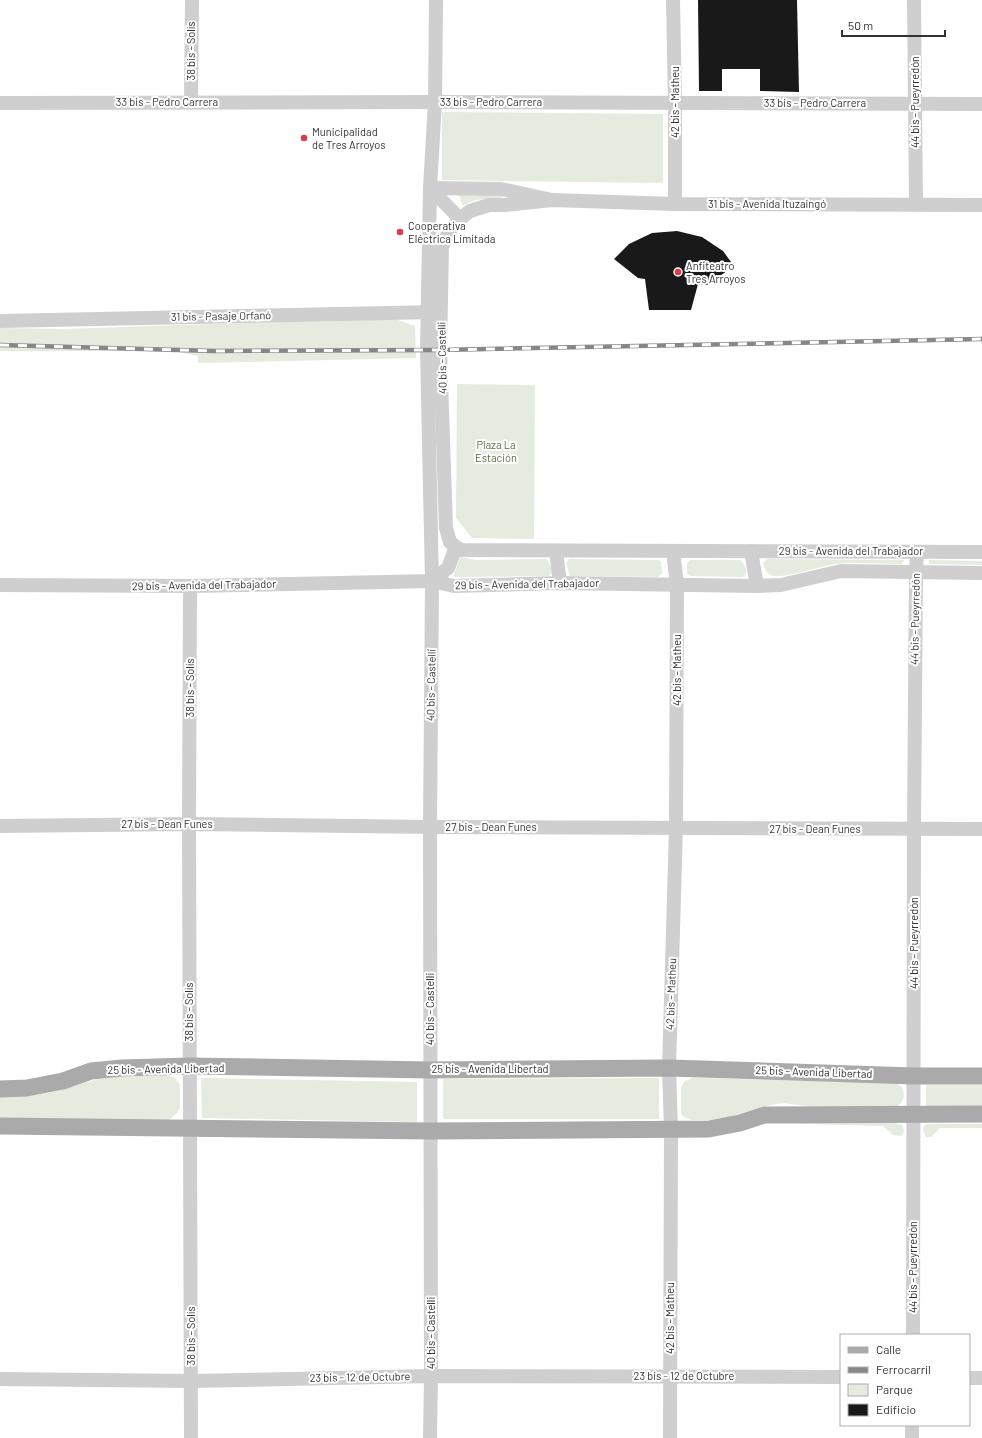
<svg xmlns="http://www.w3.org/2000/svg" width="982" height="1438" viewBox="0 0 982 1438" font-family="Barlow,sans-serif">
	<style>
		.green { fill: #e5ebde }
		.building { fill: #191919 }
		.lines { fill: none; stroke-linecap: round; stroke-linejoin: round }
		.minor { stroke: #cfcfcf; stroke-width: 14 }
		.major { stroke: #aaa; stroke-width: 17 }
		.rail-casing { stroke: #878787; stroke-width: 4.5 }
		.rail { stroke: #fff; stroke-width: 3; stroke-dasharray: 9; stroke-linecap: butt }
		.poi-dot { fill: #e43847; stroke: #fff; stroke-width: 1.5 }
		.labels { text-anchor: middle; stroke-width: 4; stroke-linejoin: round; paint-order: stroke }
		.street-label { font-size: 11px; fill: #323232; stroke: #fff }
		.poi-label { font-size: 11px; fill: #323232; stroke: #fff; text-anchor: start }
		.park-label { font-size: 11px; fill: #556e3f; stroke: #fff }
	</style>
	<rect width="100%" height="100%" fill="#fff"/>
	<g class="green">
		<path d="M442,112l221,2v69l-221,-3z"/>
		<path d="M459,195h40l3,1 -1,3c-14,1 -27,-2 -38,7z"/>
		<path d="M392,318l23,8 1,32 -218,5v-7l-23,-5h-175v-23l64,1z"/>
		<path d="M457,384l78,1 -1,154 -62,-1 -16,-20z"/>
		<path d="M460,557l16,3 71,-1 6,12 -4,5 -96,1z"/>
		<path d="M569,559l89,1 3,2 1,11 -4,4 -88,-1 -4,-13z"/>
		<path d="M767,559l137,1 -1,4c-21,0 -47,-3 -68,0 -17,3 -45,13 -61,12 -7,-1 -9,-6 -11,-13z"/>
		<path d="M690,560h50l2,1 5,11 -4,5 -53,-1 -3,-2v-11z"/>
		<path d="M929,560l53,1v4l-53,-1z"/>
		<path d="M167,1075l8,3 5,7v22l-3,6 -8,7 -169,-2v-24l36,1 21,-4 41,-12 16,-2z"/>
		<path d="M201,1078l216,4v40l-215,-4z"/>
		<path d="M659,1078v41h-216v-40z"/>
		<path d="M693,1078l199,5 7,2 4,4c2,9 0,14 -8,19l-87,-2 -26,-3 -22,4 -30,10 -20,3h-18l-8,-3 -3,-3v-27l4,-6z"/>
		<path d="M926,1085h56v22l-56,-1z"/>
		<path d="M783,1120l112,3 7,2c2,5 3,7 -1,11l-8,-1 -10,-9 -111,-3z"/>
		<path d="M930,1124h52v4h-42l-9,9h-4l-3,-3 -1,-5 2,-4z"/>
	</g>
	<g class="building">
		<path d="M698,0h99l2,92 -39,-1v-22h-38v22h-23z"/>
		<path d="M677,231l25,6 21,14 11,15 -27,19 -9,-1 -7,26h-42l-4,-31 -7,-1 -24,-19 15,-15 23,-11z"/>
	</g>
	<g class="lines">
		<g class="minor">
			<path d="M673,0l2,103v101"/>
			<path d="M914,0l2,204"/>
			<path d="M191,102l1,-102"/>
			<path d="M0,103l435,-1 547,2"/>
			<path d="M460,219l10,-8 19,-6h16l47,-5 123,4 307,1"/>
			<path d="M0,321l437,-9"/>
			<path d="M456,547l6,3 520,2"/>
			<path d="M556,551l4,32"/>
			<path d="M751,551l6,35"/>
			<path d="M432,581l16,-13 8,-21 -6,-5 -4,-14 -6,-178 2,-103 7,-16 11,-12 -30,-31 5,-86 1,-102"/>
			<path d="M0,585l190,1 242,-5 22,5 106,-3 197,3 24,-1 60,-14 141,2"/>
			<path d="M190,586l-1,238 2,614"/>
			<path d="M0,826l189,-2 241,3 552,2"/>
			<path d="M913,1335l1,-506 2,-257 1,-20"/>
			<path d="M969,1378h13"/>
			<path d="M0,1379l191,2 240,-5 410,1"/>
			<path d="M430,1438l1,-62 -1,-549 2,-246 -5,-232 3,-161 71,1 51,11"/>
			<path d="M670,1438l1,-308 -2,-62 7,-240 1,-243 -4,-34"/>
			<path d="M912,1438v-13"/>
		</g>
		<g class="major">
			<path d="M0,1089l27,-1 36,-7 28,-10 31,-3 67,-2 241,4 239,-2 245,8h68"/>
			<path d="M0,1126l431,5 278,-2 31,-6 24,-8 218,-1"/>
		</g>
		<g class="rail-casing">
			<path id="rail" d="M0,345l214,6 226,-1 542,-11"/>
		</g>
		<use href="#rail" class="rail"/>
	</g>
	<g class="poi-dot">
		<circle cx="304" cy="138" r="4"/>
		<circle cx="400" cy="232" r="4"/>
		<circle cx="678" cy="272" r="4"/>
	</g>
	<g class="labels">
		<g class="street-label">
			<text transform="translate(191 51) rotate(-90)" y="4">38 bis - Solís</text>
			<text x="167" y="106">33 bis - Pedro Carrera</text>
			<text x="491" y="106">33 bis - Pedro Carrera</text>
			<text transform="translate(675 102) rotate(-90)" y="4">42 bis - Matheu</text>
			<text transform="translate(915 102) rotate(-90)" y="4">44 bis - Pueyrredón</text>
			<text x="815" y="107">33 bis - Pedro Carrera</text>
			<text x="767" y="208">31 bis - Avenida Ituzaingó</text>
			<text transform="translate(221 316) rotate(-1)" y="4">31 bis - Pasaje Orfanó</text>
			<text transform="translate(442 358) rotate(-91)" y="4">40 bis - Castelli</text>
			<text x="851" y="555">29 bis - Avenida del Trabajador</text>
			<text transform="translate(527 584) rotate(-1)" y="4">29 bis - Avenida del Trabajador</text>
			<text transform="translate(204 585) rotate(-1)" y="4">29 bis - Avenida del Trabajador</text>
			<text transform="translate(915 619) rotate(-89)" y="4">44 bis - Pueyrredón</text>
			<text transform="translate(677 670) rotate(-90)" y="4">42 bis - Matheu</text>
			<text transform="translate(431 685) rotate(-89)" y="4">40 bis - Castelli</text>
			<text transform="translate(190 688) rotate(-90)" y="4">38 bis - Solís</text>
			<text x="167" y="828">27 bis - Dean Funes</text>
			<text x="491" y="831">27 bis - Dean Funes</text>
			<text x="815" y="833">27 bis - Dean Funes</text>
			<text transform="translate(914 943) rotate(-90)" y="4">44 bis - Pueyrredón</text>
			<text transform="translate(671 994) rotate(-88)" y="4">42 bis - Matheu</text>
			<text transform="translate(430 1009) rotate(-90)" y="4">40 bis - Castelli</text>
			<text transform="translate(189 1012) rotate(-90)" y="4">38 bis - Solís</text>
			<text transform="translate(166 1069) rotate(-1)" y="4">25 bis - Avenida Libertad</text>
			<text x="490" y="1073">25 bis - Avenida Libertad</text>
			<text transform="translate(814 1072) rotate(2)" y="4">25 bis - Avenida Libertad</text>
			<text transform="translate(913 1267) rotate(-90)" y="4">44 bis - Pueyrredón</text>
			<text transform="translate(670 1318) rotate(-90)" y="4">42 bis - Matheu</text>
			<text transform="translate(431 1333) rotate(-90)" y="4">40 bis - Castelli</text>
			<text transform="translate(191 1336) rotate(-90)" y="4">38 bis - Solís</text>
			<text x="684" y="1380">23 bis - 12 de Octubre</text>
			<text transform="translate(360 1377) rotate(-1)" y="4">23 bis - 12 de Octubre</text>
		</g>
		<g class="poi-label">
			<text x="312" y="136">Municipalidad<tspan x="312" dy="13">de Tres Arroyos</tspan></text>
			<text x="408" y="230">Cooperativa<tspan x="408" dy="13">Eléctrica Limitada</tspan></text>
			<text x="686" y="270">Anfiteatro<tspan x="686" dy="13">Tres Arroyos</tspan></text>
		</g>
		<g class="park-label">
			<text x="496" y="449">Plaza La<tspan x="496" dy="13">Estación</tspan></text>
		</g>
	</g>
	<rect x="840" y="1334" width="130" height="92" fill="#ffffff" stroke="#adadad"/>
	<rect x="848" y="1347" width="20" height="6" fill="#aaaaaa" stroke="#adadad"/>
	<text x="876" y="1354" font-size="12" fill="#323232">Calle</text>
	<rect x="848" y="1367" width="20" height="6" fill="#878787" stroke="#adadad"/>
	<text x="876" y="1374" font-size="12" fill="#323232">Ferrocarril</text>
	<rect x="848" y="1384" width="20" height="12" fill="#e5ebde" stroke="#adadad"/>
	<text x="876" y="1394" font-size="12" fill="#323232">Parque</text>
	<rect x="848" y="1404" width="20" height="12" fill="#191919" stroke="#adadad"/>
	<text x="876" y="1414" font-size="12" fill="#323232">Edificio</text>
	<path d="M842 30v6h103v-6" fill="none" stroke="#323232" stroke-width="2"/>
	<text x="848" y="30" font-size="12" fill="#323232" stroke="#ffffff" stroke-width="3" paint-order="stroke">50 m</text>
</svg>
